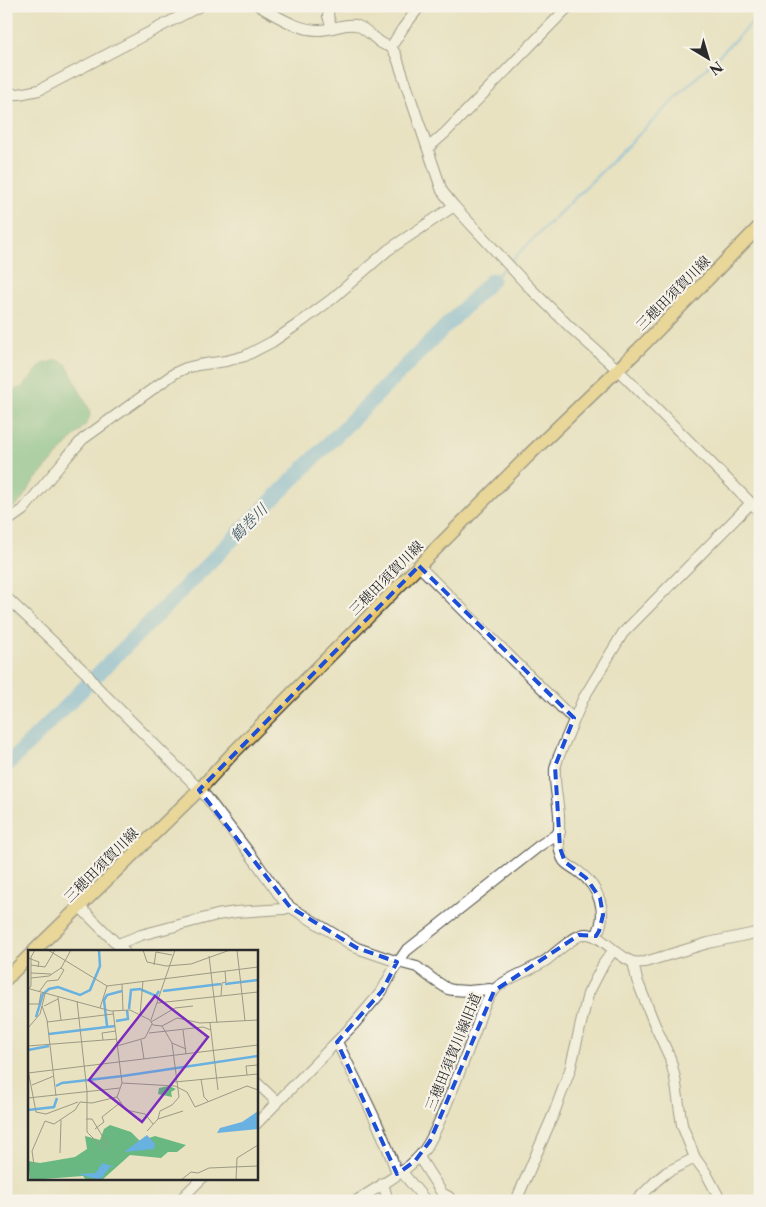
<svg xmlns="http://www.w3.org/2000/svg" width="766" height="1207" viewBox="0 0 766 1207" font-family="'Libre Caslon Text','Noto Serif JP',serif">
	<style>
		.forest { fill: #69b882; stroke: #4a7256 }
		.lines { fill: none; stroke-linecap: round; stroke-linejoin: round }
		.stream { stroke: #68b1e0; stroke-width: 2.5 }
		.river { stroke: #68b1e0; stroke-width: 15 }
		.minor-casing { stroke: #474642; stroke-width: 12 }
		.major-casing { stroke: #474642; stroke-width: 15 }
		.minor { stroke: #fff; stroke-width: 10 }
		.major { stroke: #eac769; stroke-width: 12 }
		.marked { fill: none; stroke: #1d4ed8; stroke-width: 4; stroke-dasharray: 10 6; stroke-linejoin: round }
		.labels { text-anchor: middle; stroke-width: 4.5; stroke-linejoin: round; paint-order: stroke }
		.street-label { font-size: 14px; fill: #2b2b2b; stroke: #f7f3e8 }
		.water-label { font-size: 15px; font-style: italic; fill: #405a6a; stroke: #f7f3e8 }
		.inset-river { fill: none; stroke: #68b1e0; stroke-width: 2.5 }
		.inset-road { fill: none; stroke: #9c9985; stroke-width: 1 }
		.view { fill: #7b2cbf; fill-opacity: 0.15; stroke: #7b2cbf; stroke-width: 2.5 }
		.inset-edge { fill: none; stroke: #2b2b2b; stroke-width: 2.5 }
	</style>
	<rect width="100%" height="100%" fill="#f7f3e8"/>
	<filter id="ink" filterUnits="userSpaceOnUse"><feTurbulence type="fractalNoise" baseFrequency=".02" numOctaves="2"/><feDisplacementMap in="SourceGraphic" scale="10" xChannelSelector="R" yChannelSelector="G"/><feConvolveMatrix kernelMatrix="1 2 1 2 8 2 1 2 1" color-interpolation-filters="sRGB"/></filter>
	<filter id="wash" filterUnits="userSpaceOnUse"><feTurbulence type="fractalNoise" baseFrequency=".0096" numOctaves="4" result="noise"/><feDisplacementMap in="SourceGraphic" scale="20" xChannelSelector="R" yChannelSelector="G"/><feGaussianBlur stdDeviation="1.12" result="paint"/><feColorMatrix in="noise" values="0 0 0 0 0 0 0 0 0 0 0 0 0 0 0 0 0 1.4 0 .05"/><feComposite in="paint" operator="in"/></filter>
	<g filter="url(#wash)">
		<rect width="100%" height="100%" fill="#e8e2c1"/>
		<path class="forest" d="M57,360l9,4 23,45 1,7 -4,8 -53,58 -14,21 -13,10v-120l17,-6 19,-23z"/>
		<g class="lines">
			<g class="stream">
				<path d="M510,262l250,-247"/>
				<path d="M492,280l14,-14"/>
			</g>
			<path class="river" d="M6,766l486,-486"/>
		</g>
	</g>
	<g filter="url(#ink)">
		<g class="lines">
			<g class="minor-casing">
				<g id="minor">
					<path d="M259,6c18,10 40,25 61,24 11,0 24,-7 35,-5 14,3 22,20 36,22l5,8 46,136 12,15 74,80 43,42 46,41 143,143"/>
					<path d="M329,6l-1,10 4,12"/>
					<path d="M391,47l12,-19 17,-22"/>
					<path d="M6,94h13l20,-4 161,-84"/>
					<path d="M428,148l17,-15 124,-127"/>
					<path d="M6,522l17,-12 5,-6 39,-47 16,-18 92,-66 11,-5 12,-3 28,-4 19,-5 27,-14 29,-20 31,-23 56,-49 66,-44"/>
					<path d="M419,566l149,148 6,4"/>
					<path d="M6,597l81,77 9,12 109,109 51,67 27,38 7,7 67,41 41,14 19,5 17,13 14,9 5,1 15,1 22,-2 4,2"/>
					<path d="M80,907l44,44"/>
					<path d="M596,936c13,-23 3,-49 -17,-64 -5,-4 -11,-6 -15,-11 -8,-12 -4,-32 -5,-46 -1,-15 -5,-30 -4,-46 1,-4 2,-7 3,-11l25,-59 40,-66 128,-130"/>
					<path d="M118,944l23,-9 76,-20 19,-3 48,-3 6,-2"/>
					<path d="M633,962l4,18 17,43 16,35 5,20 7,47 13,33 11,15 15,28"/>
					<path d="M337,1042c21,43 45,86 60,132"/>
					<path d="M256,1082l21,20"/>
					<path d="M256,1124l98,-100 28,-33 13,-24 11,-16 133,-105 21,-14"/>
					<path d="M419,1157l23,36 7,4"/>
					<path d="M401,1171l25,30"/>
					<path d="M383,1183l5,18"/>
					<path d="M179,1201l23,-23"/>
					<path d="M356,1201c21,-14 55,-31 69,-52 9,-13 14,-27 20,-41 10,-24 19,-47 28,-71 6,-15 10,-36 22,-48 13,-12 35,-18 50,-28 10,-7 29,-26 40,-27 14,-2 33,24 48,28 4,1 8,0 12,0l63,-19 52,-11"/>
					<path d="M516,1201l38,-88 16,-43 18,-76 16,-31 9,-12"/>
					<path d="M636,1201l20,-20 11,-9 28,-14"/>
				</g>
			</g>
			<g class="major-casing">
				<g id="major">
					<path d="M34,951l165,-161 32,-35 299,-301 108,-104 122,-124"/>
					<path d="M6,979l23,-23"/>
				</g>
			</g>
			<use href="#minor" class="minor"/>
			<use href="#major" class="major"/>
		</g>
	</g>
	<path d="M0 0H766V1207H0ZM419,566l155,152 -19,48 5,82 5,14 21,16 14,20 3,17 -4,16 -3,5 -17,-1 -85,56 -64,150 -15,20 -18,13 -60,-132 45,-51 15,-29 -40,-14 -67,-41 -91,-117z" fill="#e8e2c1" fill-opacity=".55" fill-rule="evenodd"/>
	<path class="marked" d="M419,566l155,152 -19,48 5,82 5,14 21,16 14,20 3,17 -4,16 -3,5 -17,-1 -85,56 -64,150 -15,20 -18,13 -60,-132 45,-51 15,-29 -40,-14 -67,-41 -91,-117z"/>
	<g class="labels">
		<g class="street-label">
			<text transform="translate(673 293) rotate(-45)" y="5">三穂田須賀川線</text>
			<text transform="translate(386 578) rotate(-45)" y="5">三穂田須賀川線</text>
			<text transform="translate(101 865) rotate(-45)" y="5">三穂田須賀川線</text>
			<text transform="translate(453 1052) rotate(-68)" y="5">三穂田須賀川線旧道</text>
		</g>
		<g class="water-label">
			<text transform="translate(249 523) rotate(-45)" y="5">鶴巻川</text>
		</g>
	</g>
	<g transform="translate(28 950)">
		<rect width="230" height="230" fill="#e8e2c1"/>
		<path d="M141,136l7,3 -5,3 1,5 -14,-3 1,-6zM82,175l21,7 9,9 15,-5 31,9 -9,7h-9l-7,6 -31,-3 -28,25h-16l-3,-4 -53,4 -2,-19 12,2 35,-6 12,-8 -2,-13 15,4 4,-11z" fill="#69b882"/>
		<path d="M230,161v18l-41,4 3,-5 22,-6zM119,185l8,9 -1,5 -30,3zM74,213l13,4h-5l-10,13 -22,-6 18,-1z" fill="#68b1e0"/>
		<path class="inset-river" d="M197,34l33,-4M135,41l58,-7M101,59l2,-19 9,-1 16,7 3,-5M8,67l7,-23 6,-5 9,-2 22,8 10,-5 10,-24 -1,-16M88,71l12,-2 -1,-9M79,76l-3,-26 3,-5 15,-4M21,84l66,-8M0,100l21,-4M95,126l135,-20M28,136l6,-3 61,-7M0,160l26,-3 3,-9"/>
		<path class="inset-road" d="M20,0l59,36 151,-19M115,0l4,12 19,4 25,-2 39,-14M209,0l8,71M181,6l8,67M0,8l11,4 -1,5M3,15l14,2 10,-17M126,15l2,-13 16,3M3,23l20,1M3,28l18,-2 12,-8 10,-18M94,34l1,26M2,39l81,22 19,-1 20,10 3,5 9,1 15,-8 23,5 58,-3M0,40l3,-4v-29l4,-7M11,42l8,-11 11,-1 6,-10 -3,-2M193,46l1,-13 4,-1 -1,-11M30,47l3,23M49,51l10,90v41l18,18M129,53l101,-11M0,54h11l2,-11M14,56l5,14 9,76M16,56l14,-7M72,58l7,-22M85,61l9,72 -5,14M112,65l3,-34M123,70l24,-70M19,72l66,-8M123,72l24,-14 18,-2M182,73l8,67M0,78l12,-14 5,-20M155,80l3,24M121,83l54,-6 8,3M75,90l-1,-7 14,-2M113,90l3,19M144,93l14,6M0,96l89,-7M89,96l28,-8 7,-14M0,120l8,42 10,2 32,-12M0,123l230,-28M219,125l-1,-9 12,-1M173,129l3,18 4,4M147,132l83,-8M94,133l53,3 12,6 8,15 52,-21 11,4M4,135l22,-9M89,147l9,13 19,4 8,10M0,148l92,-10M58,169h6l17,28M130,169l2,-8 12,-6 7,-8 -7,-54 -10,-17M67,179l9,-7 -2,-5 19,-15M119,181l11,-12 25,-8M32,203l1,-33M6,215l-2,-14 13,-30 9,3 21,-14 5,-8 12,1 25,-6M153,230l10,-8 7,1 11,-5 49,-2M208,230l1,-22 21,-13"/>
		<path class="view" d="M127,46l53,41 -66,85 -53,-42z"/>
		<rect width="230" height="230" class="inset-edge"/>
	</g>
	<rect width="766" height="1207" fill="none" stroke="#f7f3e8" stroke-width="25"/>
	<g transform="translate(708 58) rotate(142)" stroke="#f7f3e8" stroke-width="4" paint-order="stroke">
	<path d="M0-4L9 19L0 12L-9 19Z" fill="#2b2b2b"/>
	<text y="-8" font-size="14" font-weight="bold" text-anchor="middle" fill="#2b2b2b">N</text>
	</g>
</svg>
